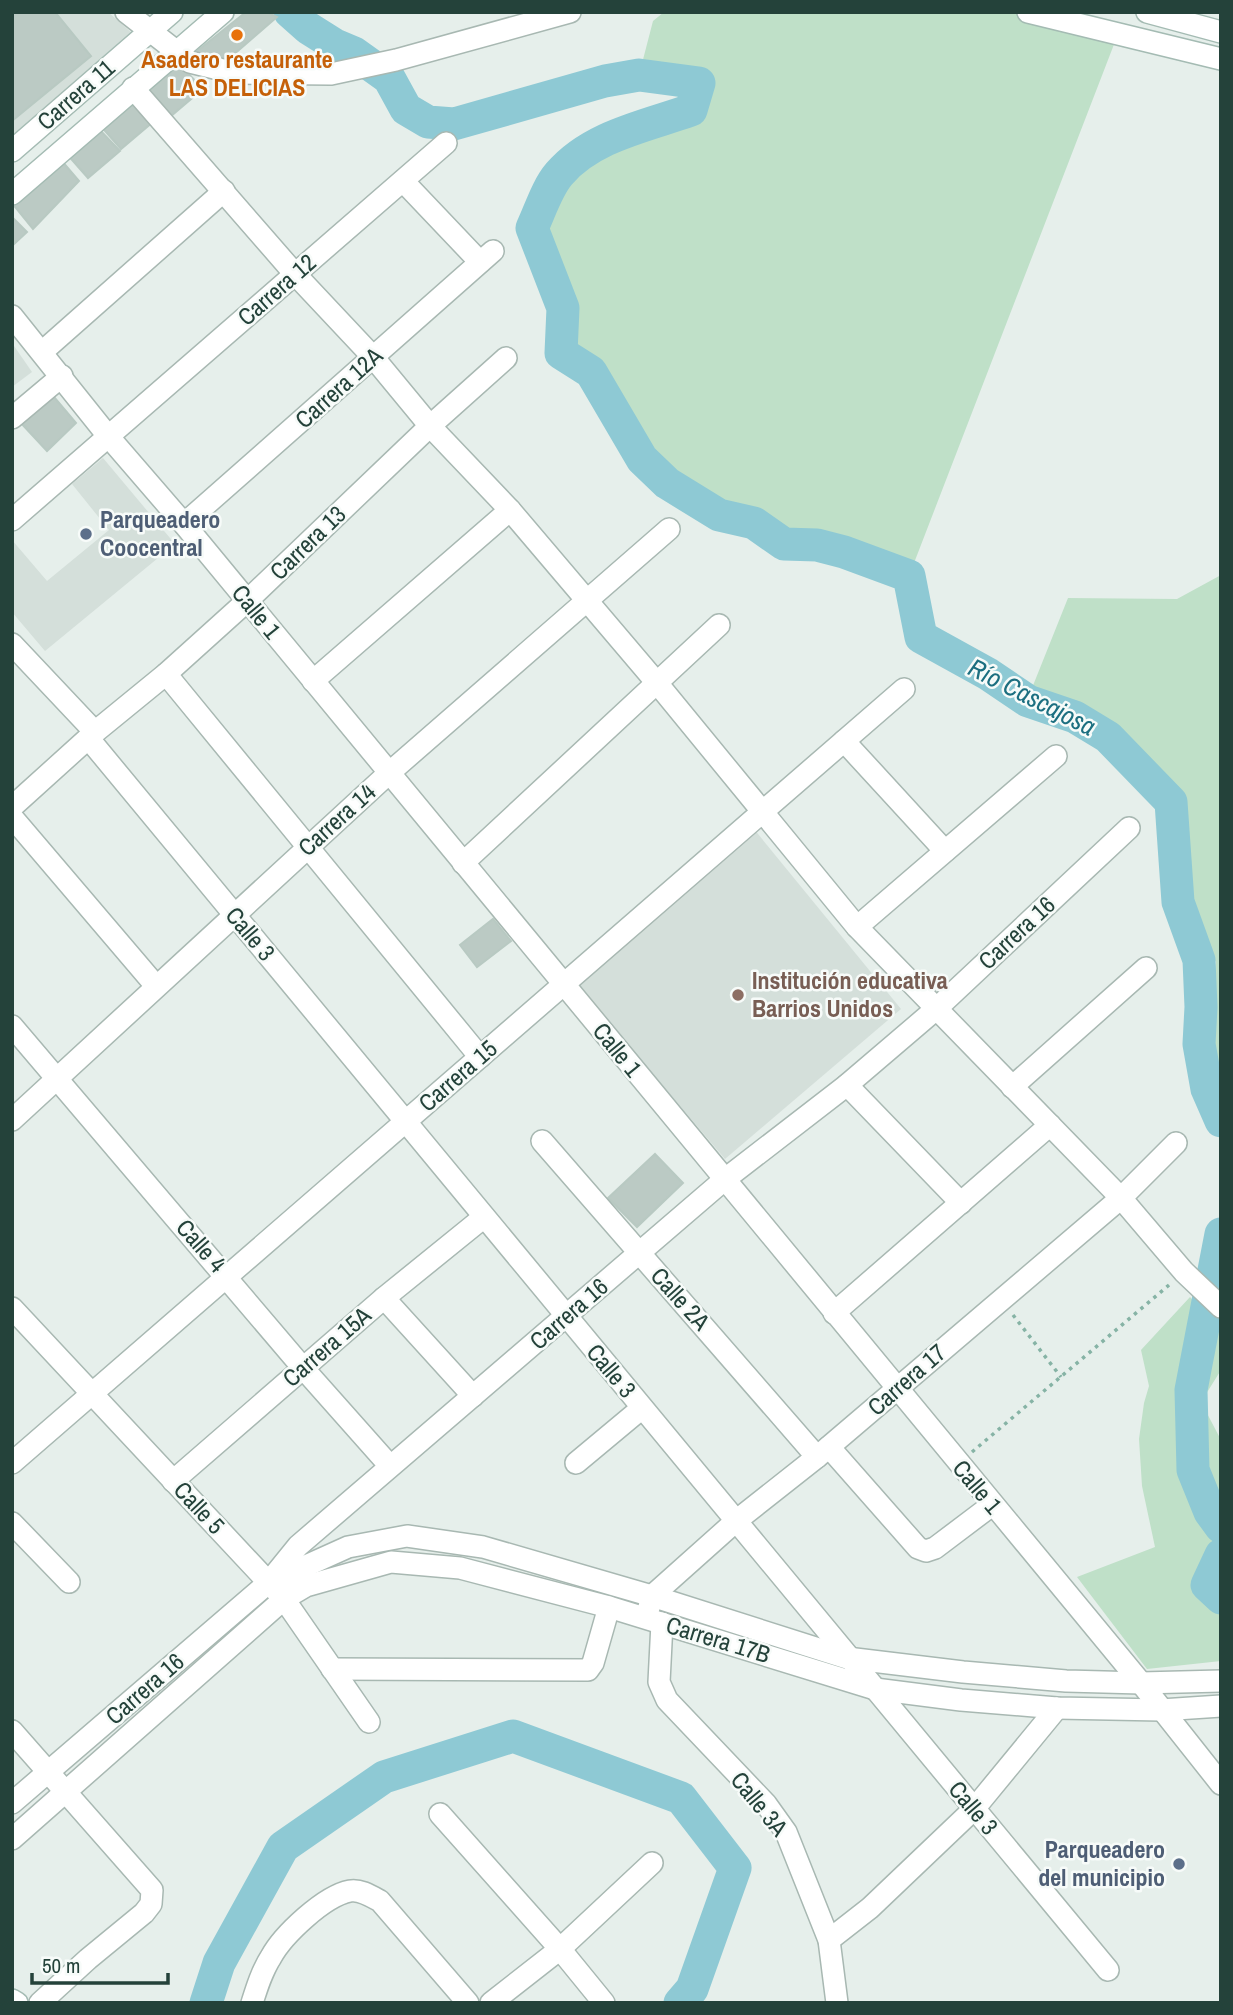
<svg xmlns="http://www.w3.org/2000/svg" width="1233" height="2015" viewBox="0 0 1233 2015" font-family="'Archivo Narrow',sans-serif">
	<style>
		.built { fill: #d4dfda }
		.green { fill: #bfe0c8 }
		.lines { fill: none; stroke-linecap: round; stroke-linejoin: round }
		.river { stroke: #8ec9d4; stroke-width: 33 }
		.building { fill: #bbcac4; stroke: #b8c9c2; stroke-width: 2 }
		.minor-casing { stroke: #a8b8b2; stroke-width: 24 }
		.tertiary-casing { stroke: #a8b8b2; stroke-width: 24 }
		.secondary-casing { stroke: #a4bbb3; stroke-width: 24 }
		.path { stroke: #86b3a5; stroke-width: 3.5; stroke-dasharray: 3.5 5; stroke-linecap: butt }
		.minor { stroke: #fff; stroke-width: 21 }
		.tertiary { stroke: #fff; stroke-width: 21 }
		.secondary { stroke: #fff; stroke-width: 21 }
		.food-dot { fill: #e8710a; stroke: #f7fbf9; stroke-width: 2.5 }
		.service-dot { fill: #5c6f8a; stroke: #f7fbf9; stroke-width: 2.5 }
		.education-dot { fill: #8d6e63; stroke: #f7fbf9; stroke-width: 2.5 }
		.labels { text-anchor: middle; stroke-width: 5; stroke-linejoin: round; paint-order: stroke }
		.food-label { font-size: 24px; font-weight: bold; fill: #c56008; stroke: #f7fbf9 }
		.street-label { font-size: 24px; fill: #24423a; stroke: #f7fbf9 }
		.service-label { font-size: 24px; font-weight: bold; fill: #4e5e75; stroke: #f7fbf9; text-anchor: start }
		.education-label { font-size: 24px; font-weight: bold; fill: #785e54; stroke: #f7fbf9; text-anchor: start }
		.water-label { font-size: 26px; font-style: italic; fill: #1c6f80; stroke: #f7fbf9 }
	</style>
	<rect width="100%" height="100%" fill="#e6efeb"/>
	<g class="built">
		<path d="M12,12h96l25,22 -121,106z"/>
		<path d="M12,343l20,29 -20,15z"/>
		<path d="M103,458l72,86 -130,107 -33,-39v-72l35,41 62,-51 -37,-46z"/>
		<path d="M749,823l152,186 -176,150 -151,-178z"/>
	</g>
	<g class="green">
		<path d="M664,12h363l91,22 -209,542 -65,-24 -27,-7 -33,-1 -30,-21 -35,-8 -52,-32 -25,-24 -51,-87 -30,-19 2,-45 -31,-80c8,-17 15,-40 27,-54 32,-38 87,-48 132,-64l7,-27 -59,-8 14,-54z"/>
		<path d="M1221,575v502l-19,-23 14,-92 -30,-54 -7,-112 -27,-20 -39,-45 -85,-33 40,-100 109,1z"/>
		<path d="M1190,1297l31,34v39l-20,32 20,38v221l-74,8 -70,-92 78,-30 -13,-61 -3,-47 5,-36 5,-17 -8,-36z"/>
	</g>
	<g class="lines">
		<g class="river">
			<path d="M290,12l18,16 27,17 19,8 35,25 17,31 22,13 26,2 151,-43 34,-6 60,8 -8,27c-45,16 -100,26 -132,64 -12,14 -19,37 -27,54l31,80 -2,45 30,19 51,87 25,24 52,32 35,8 30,21 33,1 27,7 65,24 12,61 67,37 40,27 47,16 33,20 63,65 7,100 21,58 2,47 -2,37 8,45 14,32"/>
			<path d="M1221,1234l-30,156 2,80 17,42 11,15"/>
			<path d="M1221,1555l-14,30 14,13"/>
			<path d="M206,2003l13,-40 64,-116 101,-70 129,-41 168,62 54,70 -43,121 -12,14"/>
		</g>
	</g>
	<g class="building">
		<path d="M12,12h43l36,44 -79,65z"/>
		<path d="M246,12h21l10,5 -52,45 -29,-10z"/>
		<path d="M179,64l24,25 -32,27 -22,-26z"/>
		<path d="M129,97l24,25 -32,27 -22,-25z"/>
		<path d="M96,126l24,25 -32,27 -22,-25z"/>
		<path d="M61,160l18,21 -46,48 -21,-26z"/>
		<path d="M12,217l15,15 -15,14z"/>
		<path d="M54,397l22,26 -29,28 -26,-28z"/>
		<path d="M493,919l18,22 -34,26 -17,-22z"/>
		<path d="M655,1154l28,29 -46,44 -29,-29z"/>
	</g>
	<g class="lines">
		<g class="minor-casing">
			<g id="minor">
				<path d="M126,12l64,50 45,11 96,1 65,-14 174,-48"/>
				<path d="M133,88l162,186 78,83 57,69 80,84 147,173 200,244 264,271 63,74 37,35"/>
				<path d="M403,181l77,81"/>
				<path d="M12,316l96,120 76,88 957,1159 80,101"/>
				<path d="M42,352l182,-161"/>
				<path d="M12,418l50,-42"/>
				<path d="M12,520l434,-377"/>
				<path d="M184,524l309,-273"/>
				<path d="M12,644l83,88"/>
				<path d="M166,674l314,383"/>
				<path d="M313,681l197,-171"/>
				<path d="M89,739l1019,1231"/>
				<path d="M844,741l101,110"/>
				<path d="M12,807l83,-75 71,-58 81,-73 183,-175 76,-68"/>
				<path d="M12,817l144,169"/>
				<path d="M463,863l256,-238"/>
				<path d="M857,927l199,-171"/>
				<path d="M12,1026l291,342 87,98"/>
				<path d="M847,1085l114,118"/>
				<path d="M1012,1087l134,-119"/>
				<path d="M12,1120l377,-347 280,-244"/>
				<path d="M542,1141l275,316"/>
				<path d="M384,1298l89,98"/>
				<path d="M12,1308l272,291 85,123"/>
				<path d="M834,1313l216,-188"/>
				<path d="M829,1447l89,101 8,3 9,-3 57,-43"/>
				<path d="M12,1463l892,-774"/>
				<path d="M576,1463l66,-55"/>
				<path d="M173,1481l211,-183 100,-81"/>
				<path d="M12,1523l57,59"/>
				<path d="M268,1583l30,-37 426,-366 123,-95 89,-76 193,-181"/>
				<path d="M648,1611l4,-15 84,-75 81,-64 304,-259 55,-55"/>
				<path d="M662,1623l-3,59 8,18 99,104 20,28 43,108 8,63"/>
				<path d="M332,1669l256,1 5,-7 16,-56"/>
				<path d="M12,1731l140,159 -1,14 -7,9 -56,46 -48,44"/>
				<path d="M440,1814l120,135 44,54"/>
				<path d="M829,1940l41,-32 104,-99 83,-101"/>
				<path d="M252,2003c5,-16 10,-32 19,-46 12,-22 53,-61 79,-66 10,-2 21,5 30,10l88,102"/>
				<path d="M491,2003l69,-54 92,-86"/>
			</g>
		</g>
		<g class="tertiary-casing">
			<g id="tertiary">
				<path d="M12,1803l256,-220 80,-36 59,-11 76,11 169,49 195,62 116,14 103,9 75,2 80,-2"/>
				<path d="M12,1839l272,-240 22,-13 85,-24 69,6 149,39 266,82 86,11 96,8 104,2 60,-4"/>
			</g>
		</g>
		<g class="secondary-casing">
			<g id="secondary">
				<path d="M1028,12l193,47"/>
				<path d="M1147,12l74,20"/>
				<path d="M12,151l160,-139"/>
				<path d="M12,194l211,-182"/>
				<path d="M12,2000l5,3"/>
			</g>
		</g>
		<g class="path">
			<path d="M1013,1315l48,62"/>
			<path d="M972,1452l197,-167"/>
		</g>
		<use href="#minor" class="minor"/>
		<use href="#tertiary" class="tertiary"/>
		<use href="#secondary" class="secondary"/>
	</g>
	<circle class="food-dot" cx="237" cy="35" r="7"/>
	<g class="service-dot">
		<circle cx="86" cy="534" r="7"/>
		<circle cx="1179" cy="1864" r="7"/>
	</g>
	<circle class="education-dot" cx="738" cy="995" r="7"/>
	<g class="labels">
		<g class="food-label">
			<text x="237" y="68">Asadero restaurante<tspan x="237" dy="28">LAS DELICIAS</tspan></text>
		</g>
		<g class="street-label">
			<text transform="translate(76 95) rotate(-41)" y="8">Carrera 11</text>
			<text transform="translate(277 290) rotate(-41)" y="8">Carrera 12</text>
			<text transform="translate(339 388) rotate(-42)" y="8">Carrera 12A</text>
			<text transform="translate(308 543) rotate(-44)" y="8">Carrera 13</text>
			<text transform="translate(256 612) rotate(51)" y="8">Calle 1</text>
			<text transform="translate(337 820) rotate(-42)" y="8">Carrera 14</text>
			<text transform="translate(1017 933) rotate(-43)" y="8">Carrera 16</text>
			<text transform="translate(250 934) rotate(50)" y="8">Calle 3</text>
			<text transform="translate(617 1050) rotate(51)" y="8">Calle 1</text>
			<text transform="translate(458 1076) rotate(-41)" y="8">Carrera 15</text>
			<text transform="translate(201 1246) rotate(49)" y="8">Calle 4</text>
			<text transform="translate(680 1299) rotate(48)" y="8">Calle 2A</text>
			<text transform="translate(569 1314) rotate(-41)" y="8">Carrera 16</text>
			<text transform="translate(327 1347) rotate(-41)" y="8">Carrera 15A</text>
			<text transform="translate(611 1371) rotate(50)" y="8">Calle 3</text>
			<text transform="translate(907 1380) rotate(-41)" y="8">Carrera 17</text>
			<text transform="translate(977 1487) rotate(50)" y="8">Calle 1</text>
			<text transform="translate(199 1508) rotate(47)" y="8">Calle 5</text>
			<text transform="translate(718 1640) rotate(17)" y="8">Carrera 17B</text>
			<text transform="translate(145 1689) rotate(-41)" y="8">Carrera 16</text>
			<text transform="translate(759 1804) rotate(51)" y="8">Calle 3A</text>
			<text transform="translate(973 1808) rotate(50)" y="8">Calle 3</text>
		</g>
		<g class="service-label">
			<text x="100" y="528">Parqueadero<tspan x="100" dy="28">Coocentral</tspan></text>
			<text x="1165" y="1858" text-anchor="end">Parqueadero<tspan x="1165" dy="28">del municipio</tspan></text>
		</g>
		<g class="education-label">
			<text x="752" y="989">Institución educativa<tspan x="752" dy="28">Barrios Unidos</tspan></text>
		</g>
		<g class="water-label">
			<text transform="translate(1032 697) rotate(27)" y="9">Río Cascajosa</text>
		</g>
	</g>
	<rect width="1233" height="2015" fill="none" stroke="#24423a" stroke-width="28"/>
	<path d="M32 1973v10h136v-10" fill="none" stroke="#24423a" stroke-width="3.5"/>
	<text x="42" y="1973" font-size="21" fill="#24423a" stroke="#f7fbf9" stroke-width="5" paint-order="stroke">50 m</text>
</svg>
